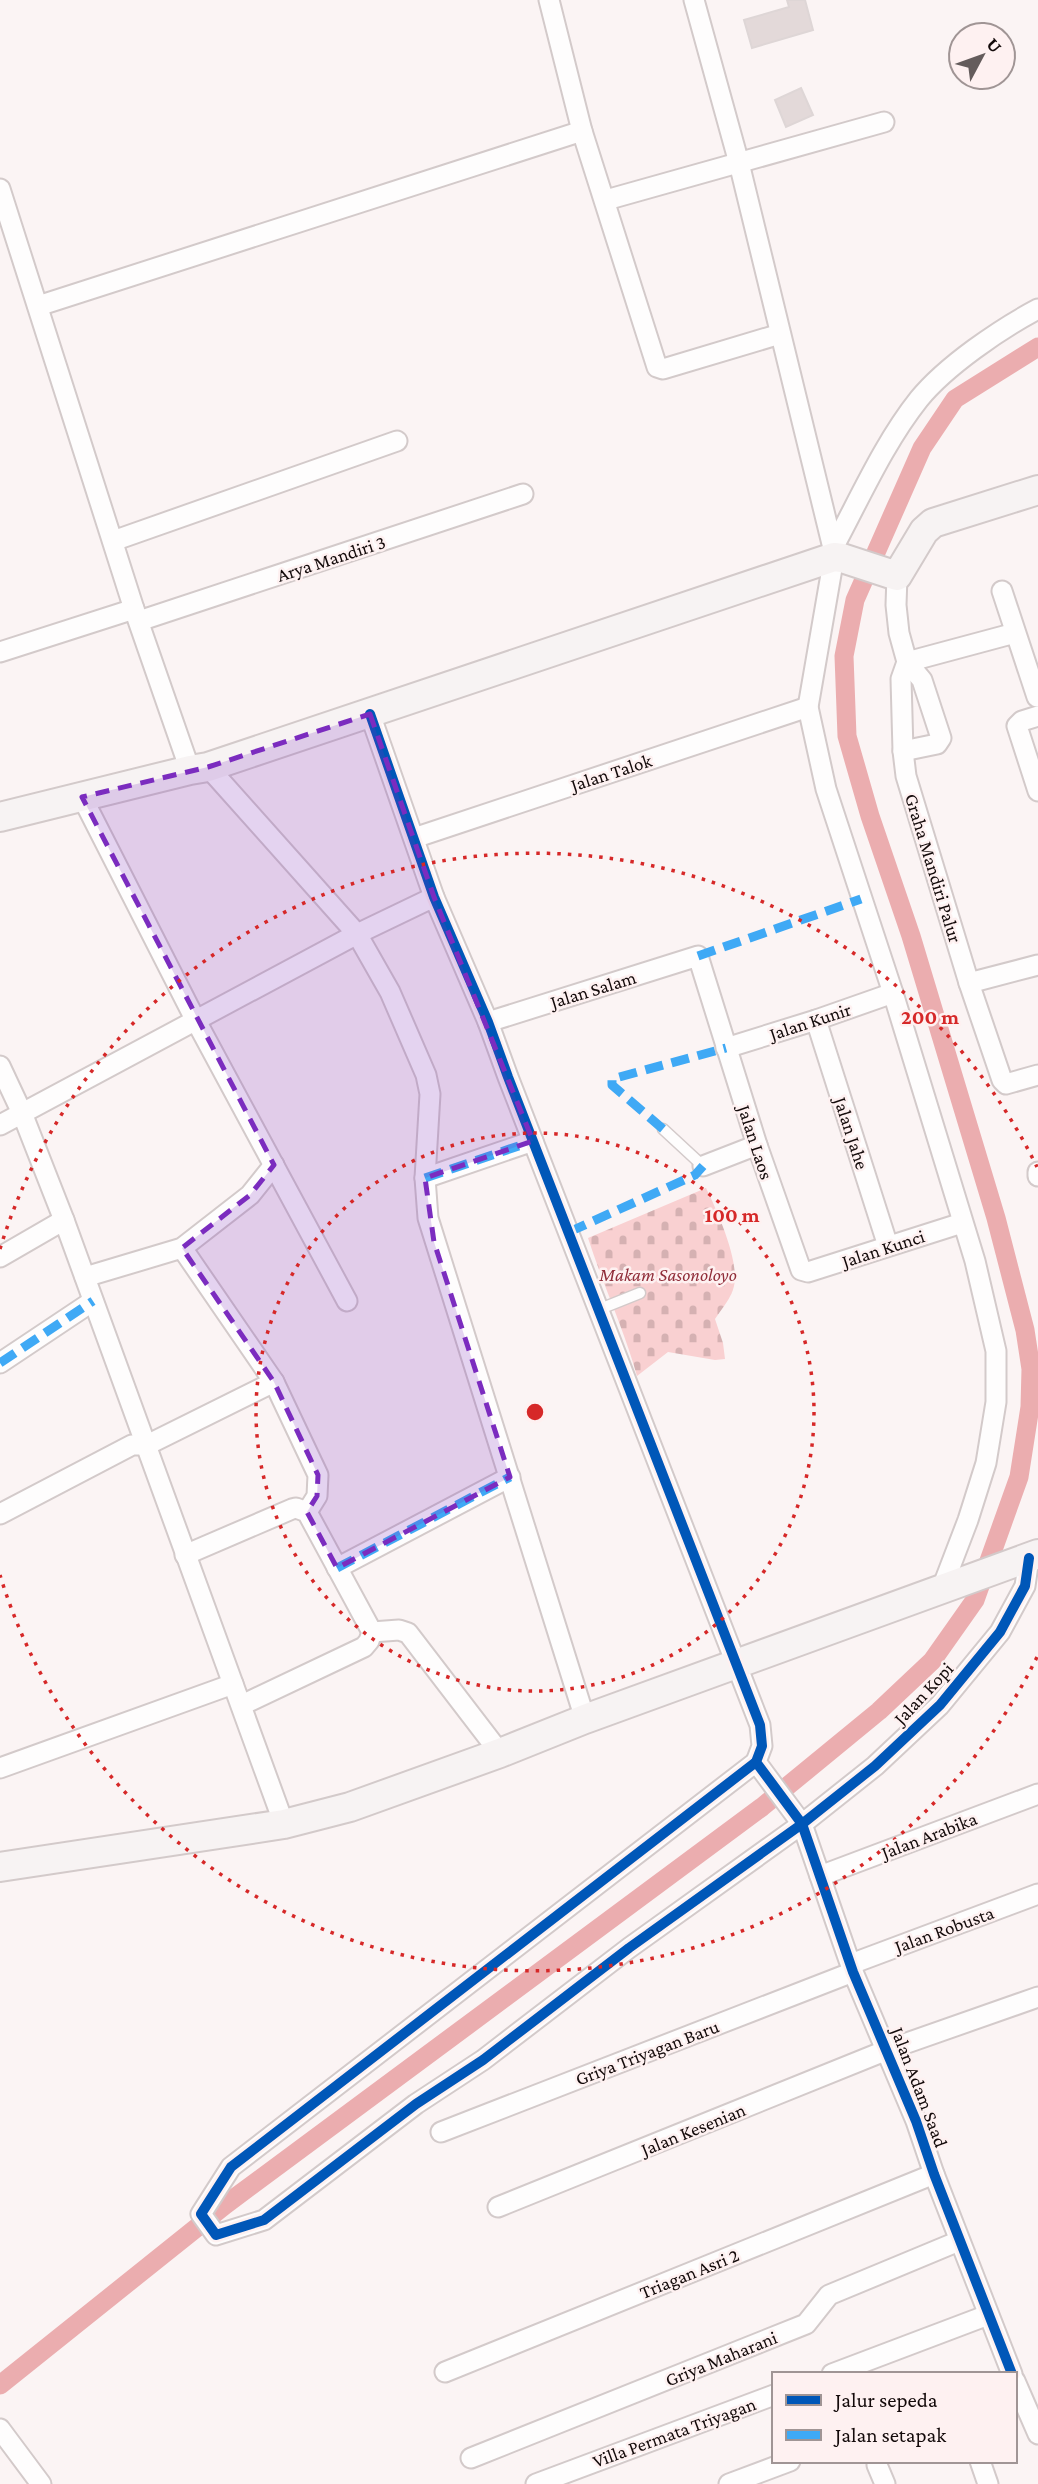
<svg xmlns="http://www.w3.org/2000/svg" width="1038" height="2484" viewBox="0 0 1038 2484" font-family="'Crimson Pro',serif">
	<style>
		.cemetery { fill: url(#cemetery-stones) }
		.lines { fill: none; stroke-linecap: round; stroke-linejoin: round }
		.canal { stroke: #ebadaf; stroke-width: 19 }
		.building { fill: #e3d9d9; stroke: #ded6d6; stroke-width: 2 }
		.lane-casing { stroke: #d3caca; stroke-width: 13 }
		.street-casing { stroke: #d3caca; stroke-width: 23 }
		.secondary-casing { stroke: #d3caca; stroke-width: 32 }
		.lane { stroke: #fefdfd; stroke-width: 10 }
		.street { stroke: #fefdfd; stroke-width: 19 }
		.secondary { stroke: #f7f3f3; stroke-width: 28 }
		.quiet { stroke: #3fa9f5; stroke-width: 9; stroke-dasharray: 18 9; stroke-linecap: butt }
		.cycleway-casing { stroke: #fef1f1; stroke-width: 15 }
		.cycleway { stroke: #0057b8; stroke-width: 10 }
		.marked { fill: #7b2cbf; fill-opacity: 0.2; stroke: #7b2cbf; stroke-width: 5; stroke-dasharray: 14 9; stroke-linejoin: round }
		.ring { fill: none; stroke: #d62828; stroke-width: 3.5; stroke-dasharray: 3.5 7 }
		.labels { text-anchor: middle; stroke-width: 5; stroke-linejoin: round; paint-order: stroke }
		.street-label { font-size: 19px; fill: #130a0a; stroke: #fef1f1 }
		.park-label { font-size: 19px; font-style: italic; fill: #902d39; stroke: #fef1f1 }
		.centre { fill: #d62828; stroke: #fef1f1; stroke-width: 3.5 }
		.ring-label { font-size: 21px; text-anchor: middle; font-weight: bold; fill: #d62828; stroke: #fef1f1; stroke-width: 5; stroke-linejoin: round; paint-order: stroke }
	</style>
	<defs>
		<pattern id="cemetery-stones" width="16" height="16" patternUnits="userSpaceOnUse" patternTransform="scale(1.75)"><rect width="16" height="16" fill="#f9d0d1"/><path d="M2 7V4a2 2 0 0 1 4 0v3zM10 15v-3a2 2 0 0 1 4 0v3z" fill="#d5b1b2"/></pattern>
	</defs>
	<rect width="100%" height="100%" fill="#fbf4f4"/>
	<path class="cemetery" d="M706,1188c11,22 34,74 28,98 -2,11 -13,24 -19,33l8,24 2,16 -10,1 -47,-8 -31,24c-13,-47 -34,-91 -49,-138z"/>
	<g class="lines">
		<path class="canal" d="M0,2385l225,-180 537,-398 117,-96 53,-50 43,-61 44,-123 11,-70 1,-38 -6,-39 -29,-112 -85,-282 -41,-120 -23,-80 -3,-80 11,-56 67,-152 33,-49 83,-52"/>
	</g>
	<g class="building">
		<path d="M787,0h18l8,30 -61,18 -8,-28 45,-13z"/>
		<path d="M801,88l12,27 -27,12 -11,-27z"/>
	</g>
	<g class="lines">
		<g class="lane-casing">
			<g id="lane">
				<path d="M663,1129l40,37"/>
				<path d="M600,1309l40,-16"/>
			</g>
		</g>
		<g class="street-casing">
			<g id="street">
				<path d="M549,0l33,131 75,236 6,2 117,-35"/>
				<path d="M694,0l45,163 94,385 1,9 -26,150 18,82 67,204 82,268 21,90v51l-10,61 -18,57 -26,68"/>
				<path d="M0,189l134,420 56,161"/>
				<path d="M606,200l278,-78"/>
				<path d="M38,306l544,-175"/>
				<path d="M113,541l284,-100"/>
				<path d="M833,548c27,-50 51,-105 86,-149 27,-33 81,-70 119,-90"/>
				<path d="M897,576l-1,29 3,28 8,29 -6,17 2,72 3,25 63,207 33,97 4,4 32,-9"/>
				<path d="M1002,591l35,106"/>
				<path d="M139,621l384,-127"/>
				<path d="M0,652l134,-43"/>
				<path d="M370,714l64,183 54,125 20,55 252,648 2,21 -6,16 46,62 51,148 63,149 18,53 78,200"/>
				<path d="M1038,716l-16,5 -5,5 21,65"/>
				<path d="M903,751l34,-7 4,-6 -19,-58 -15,-18 108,-29"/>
				<path d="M208,767l149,167 33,58 36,83 4,19 -5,84 3,40 157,501"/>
				<path d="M82,797l113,222 152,282"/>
				<path d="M414,838l394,-131"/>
				<path d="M969,983l69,-18"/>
				<path d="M816,1020l72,226"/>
				<path d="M488,1022l210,-66 59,189 44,125 7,2 154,-49"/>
				<path d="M726,1048l90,-28 77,-27"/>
				<path d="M0,1066l22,47 42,107 220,604"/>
				<path d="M0,1125l357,-191 77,-37"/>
				<path d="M703,1166l54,-21"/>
				<path d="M1038,1172v4"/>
				<path d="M425,1178l108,-37"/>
				<path d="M182,1248l92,134 44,93 -1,21 -10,16"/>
				<path d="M0,1257l64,-37"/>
				<path d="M85,1277l97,-29 68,-53 24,-30"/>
				<path d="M0,1363l93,-62"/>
				<path d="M0,1514l132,-69h15l127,-63"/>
				<path d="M185,1555l107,-46 4,-1 11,4 65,120 -3,9 -5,6 -122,58"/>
				<path d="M337,1568l173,-91"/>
				<path d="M372,1632l27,-2 9,3 92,120"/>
				<path d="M756,1762l-525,405 -30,47 15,21 48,-15 152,-116 67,-44 146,-112 173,-124 73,-58 65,-61 60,-73 25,-46 4,-28"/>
				<path d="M0,1768l233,-84"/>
				<path d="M820,1876l218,-82"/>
				<path d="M851,1964l187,-70"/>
				<path d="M441,2132l412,-160"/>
				<path d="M498,2207l389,-157 151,-53"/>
				<path d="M445,2372l489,-198"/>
				<path d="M832,2374l156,-59"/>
				<path d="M1015,2381l23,53"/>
				<path d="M0,2429l41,55"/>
				<path d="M471,2458l335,-134 23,-29 130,-54"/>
				<path d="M980,2461l8,23"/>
				<path d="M877,2465l8,19"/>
				<path d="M536,2484l238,-89"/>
				<path d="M729,2484l61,-23"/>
			</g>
		</g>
		<g class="secondary-casing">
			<g id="secondary">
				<path d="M0,817l190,-47 18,-3 626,-210 8,1 55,18 27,-45 9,-8 105,-33"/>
				<path d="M0,1867l284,-43 66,-17 150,-54 85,-34 453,-165"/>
			</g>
		</g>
		<use href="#lane" class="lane"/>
		<use href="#street" class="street"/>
		<use href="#secondary" class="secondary"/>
		<g class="quiet">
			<path d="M698,956l163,-57"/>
			<path d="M663,1129l-51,-44v-6l114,-31"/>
			<path d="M425,1178l108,-37"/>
			<path d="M569,1232l126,-57 8,-9"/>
			<path d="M0,1363l93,-62"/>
			<path d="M337,1568l173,-91"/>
		</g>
		<g class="cycleway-casing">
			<g id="cycleway">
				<path d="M370,714l64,183 54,125 20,55 252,648 2,21 -6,16 46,62 51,148 63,149 18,53 78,200"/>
				<path d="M756,1762l-525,405 -30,47 15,21 48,-15 152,-116 67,-44 146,-112 173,-124 73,-58 65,-61 60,-73 25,-46 4,-28"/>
			</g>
		</g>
		<use href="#cycleway" class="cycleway"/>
	</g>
	<path class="marked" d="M370,714l64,183 99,244 -108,37 9,64 76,235 -173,91 -30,-56 10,-16 1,-21 -44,-93 -92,-134 68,-53 24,-30 -192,-368 126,-30z"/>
	<g class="ring">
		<circle cx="535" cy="1412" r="279"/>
		<path d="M1037 1657A559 559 0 0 1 0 1575M0 1249A559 559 0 0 1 1037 1167"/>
	</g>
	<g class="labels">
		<g class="street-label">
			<text transform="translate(331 558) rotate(-18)" y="7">Arya Mandiri 3</text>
			<text transform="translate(611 772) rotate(-18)" y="7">Jalan Talok</text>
			<text transform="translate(934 868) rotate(73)" y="7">Graha Mandiri Palur</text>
			<text transform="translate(593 989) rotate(-17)" y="7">Jalan Salam</text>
			<text transform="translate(810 1021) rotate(-18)" y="7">Jalan Kunir</text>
			<text transform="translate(852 1133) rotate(72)" y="7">Jalan Jahe</text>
			<text transform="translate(756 1142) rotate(72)" y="7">Jalan Laos</text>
			<text transform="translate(883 1248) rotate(-18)" y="7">Jalan Kunci</text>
			<text transform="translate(923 1693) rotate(-47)" y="7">Jalan Kopi</text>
			<text transform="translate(929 1835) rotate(-21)" y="7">Jalan Arabika</text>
			<text transform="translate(944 1929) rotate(-20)" y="7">Jalan Robusta</text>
			<text transform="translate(647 2052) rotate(-21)" y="7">Griya Triyagan Baru</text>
			<text transform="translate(920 2087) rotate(69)" y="7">Jalan Adam Saad</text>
			<text transform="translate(693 2129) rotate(-22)" y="7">Jalan Kesenian</text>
			<text transform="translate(689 2273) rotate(-22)" y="7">Triagan Asri 2</text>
			<text transform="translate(721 2358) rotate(-22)" y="7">Griya Maharani</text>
			<text transform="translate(674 2432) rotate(-20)" y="7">Villa Permata Triyagan</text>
		</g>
		<g class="park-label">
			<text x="668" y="1281">Makam Sasonoloyo</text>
		</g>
	</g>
	<circle cx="535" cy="1412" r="10" class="centre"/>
	<g class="ring-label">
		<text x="930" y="1024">200 m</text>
		<text x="732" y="1222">100 m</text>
	</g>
	<rect x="772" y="2372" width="245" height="91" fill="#fef1f1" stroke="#a09595" stroke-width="2"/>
	<rect x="786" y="2395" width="35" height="10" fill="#0057b8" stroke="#a09595" stroke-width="2"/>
	<text x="835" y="2407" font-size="21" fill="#130a0a">Jalur sepeda</text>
	<rect x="786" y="2430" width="35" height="10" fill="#3fa9f5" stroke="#a09595" stroke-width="2"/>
	<text x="835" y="2442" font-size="21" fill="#130a0a">Jalan setapak</text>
	<g transform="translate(982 56) rotate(49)"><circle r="33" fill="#fef1f1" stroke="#a09595" stroke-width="2"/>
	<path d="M0-5L12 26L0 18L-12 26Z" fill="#645c5c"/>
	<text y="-10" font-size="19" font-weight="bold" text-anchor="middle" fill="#130a0a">U</text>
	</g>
</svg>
